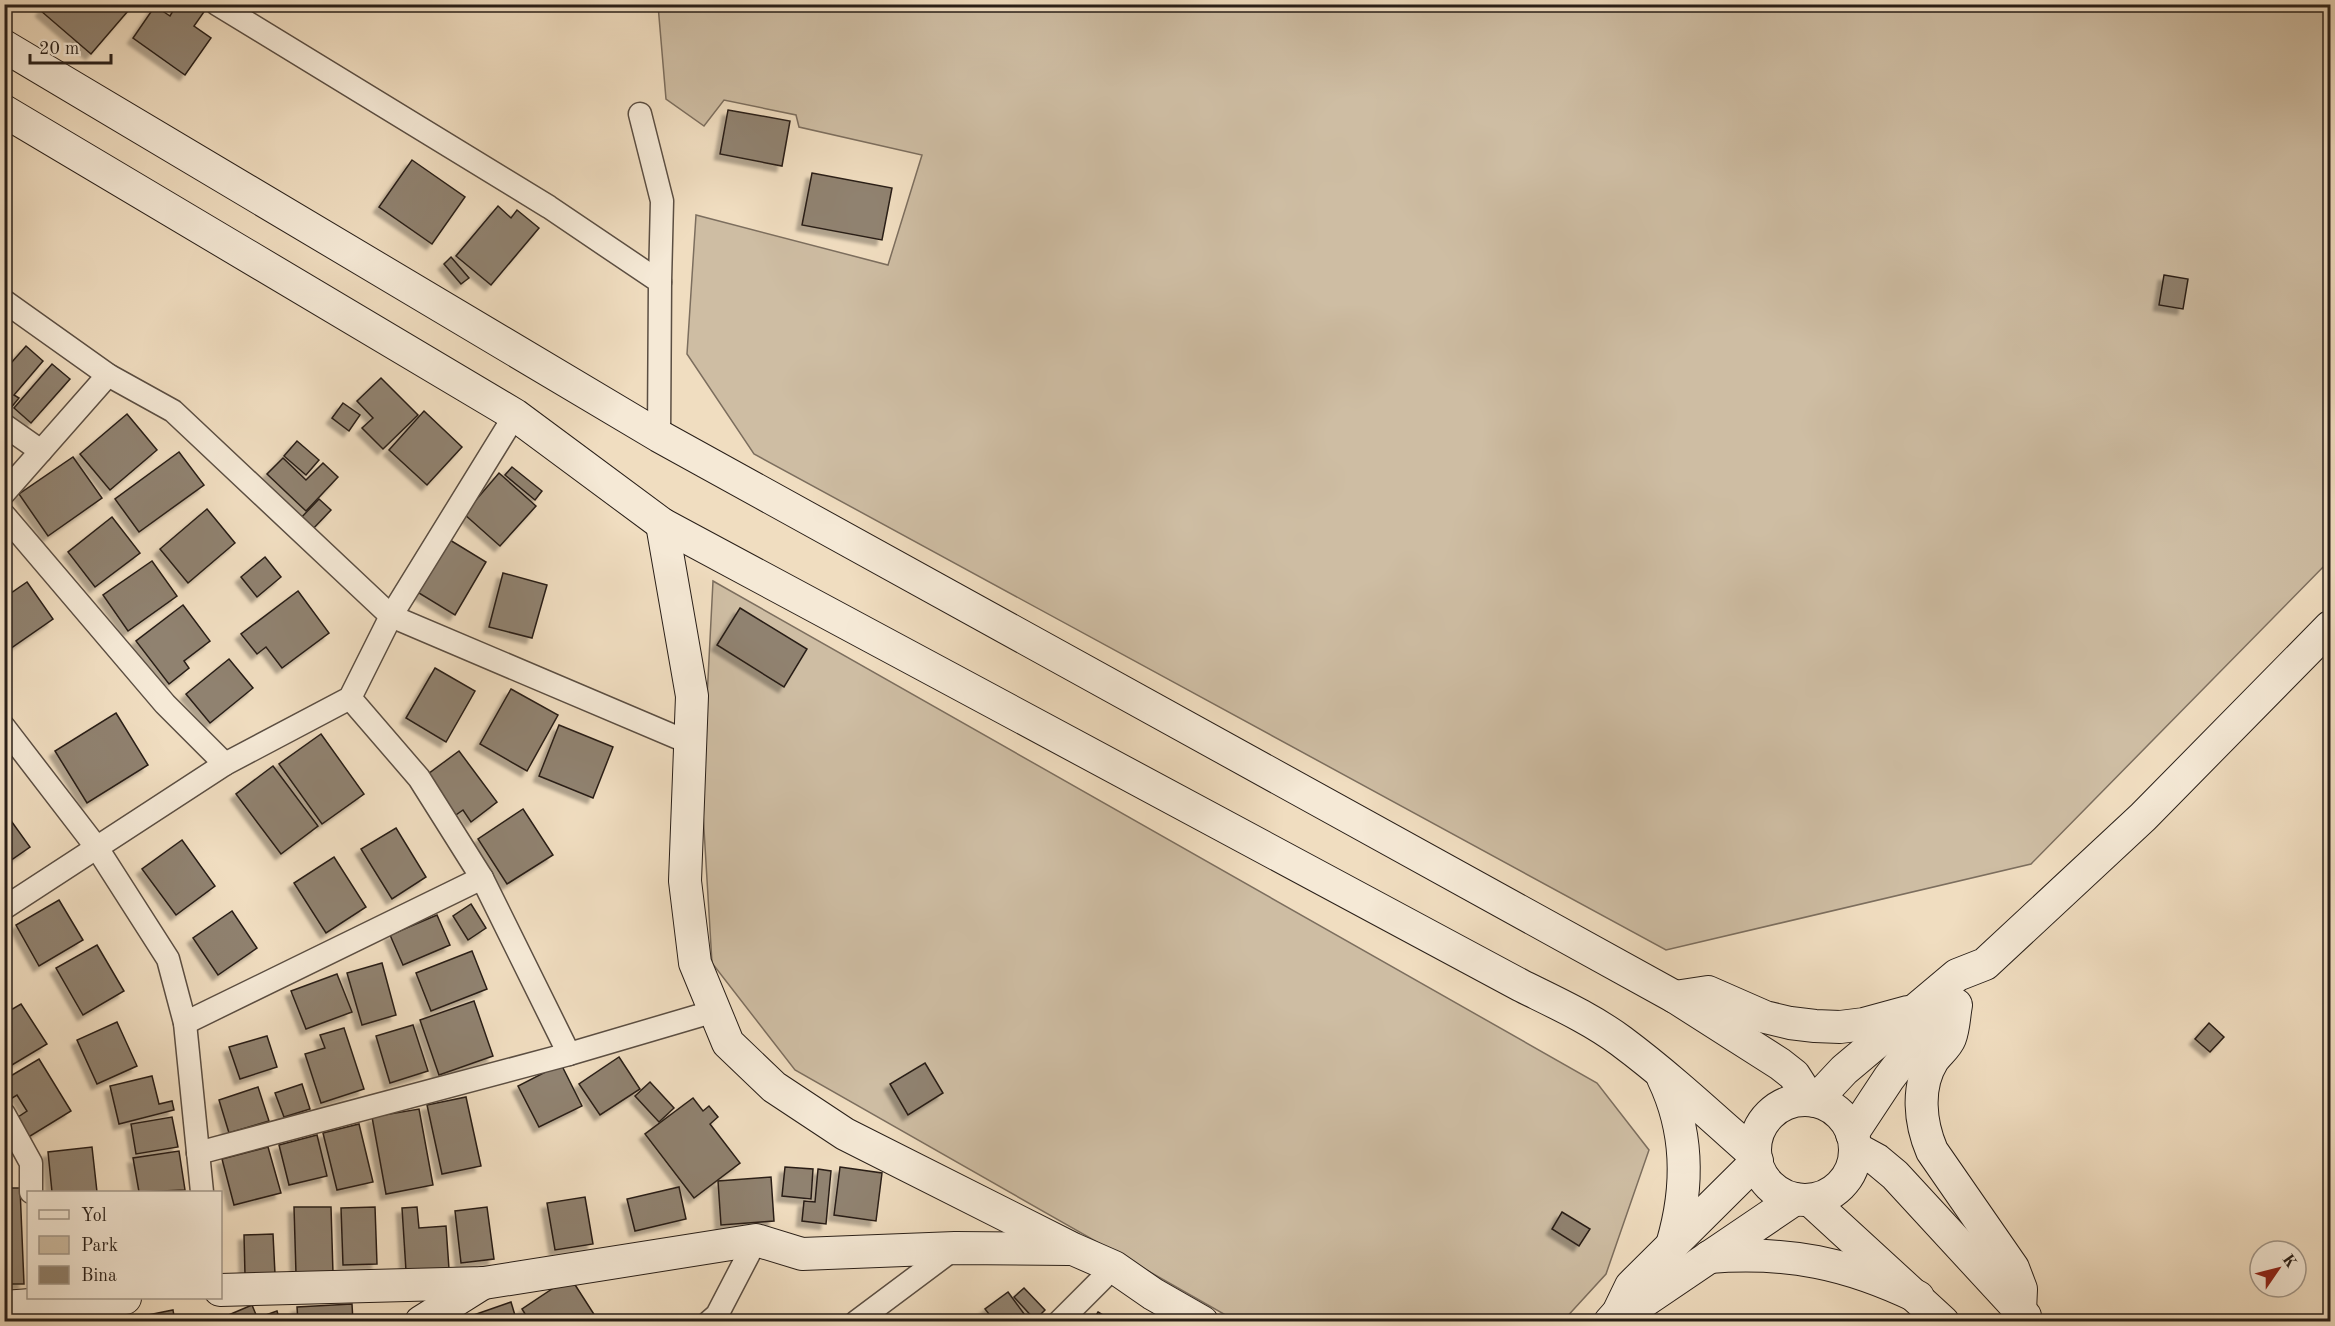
<svg xmlns="http://www.w3.org/2000/svg" width="2335" height="1326" viewBox="0 0 2335 1326" font-family="'Old Standard TT',serif">
	<style>
		.green { fill: #cebda3; stroke: #7c6e5e; stroke-width: 1.5 }
		.building { fill: #90826f; stroke: #291f18; stroke-width: 1.5; filter: url(#shadow) }
		.lines { fill: none; stroke-linecap: round; stroke-linejoin: round }
		.street-casing { stroke: #5b4e42; stroke-width: 25 }
		.secondary-casing { stroke: #291f18; stroke-width: 34 }
		.street { stroke: #f5e9d6; stroke-width: 22 }
		.secondary { stroke: #f5e9d6; stroke-width: 32 }
	</style>
	<defs>
		<filter id="shadow"><feDropShadow dx="-5.5" dy="5.5" stdDeviation="1.5" flood-color="#0004"/></filter>
	</defs>
	<rect width="100%" height="100%" fill="#f0ddc0"/>
	<filter id="stains"><feTurbulence type="fractalNoise" baseFrequency=".00333" numOctaves="4"/><feColorMatrix values="0 0 0 0 .2 0 0 0 0 .09 0 0 0 0 .02 0 0 0 .5 -.17"/></filter>
	<radialGradient id="worn" r=".72"><stop offset=".6" stop-color="#630" stop-opacity="0"/><stop offset="1" stop-color="#630" stop-opacity=".3"/></radialGradient>
	<g class="green">
		<path d="M658,5h1672v555l-299,304 -365,86 -912,-496 -67,-100 9,-139 192,50 34,-110 -123,-28 -3,-12 -72,-15 -20,26 -38,-27z"/>
		<path d="M713,581l884,502 52,67 -43,124 -43,47h-327l-441,-251 -83,-107 -10,-167z"/>
	</g>
	<g class="building">
		<path d="M46,4h88l-43,50 -50,-43z"/>
		<path d="M177,4h23l6,5 -12,17 17,12 -26,37 -52,-37 22,-32 15,10z"/>
		<path d="M728,110l62,11 -8,45 -62,-12z"/>
		<path d="M412,160l53,37 -33,47 -53,-37z"/>
		<path d="M812,173l80,15 -10,52 -80,-15z"/>
		<path d="M498,206l13,12 6,-8 22,18 -48,57 -35,-29z"/>
		<path d="M451,257l18,21 -8,6 -17,-20z"/>
		<path d="M2164,275l24,4 -5,30 -24,-4z"/>
		<path d="M26,346l17,15 -29,34 5,3 -9,11 -6,-5v-33z"/>
		<path d="M52,364l18,15 -39,44 -17,-15z"/>
		<path d="M381,378l37,37 -35,34 -21,-21 11,-10 -16,-17z"/>
		<path d="M343,403l17,12 -11,16 -17,-13z"/>
		<path d="M424,411l38,36 -35,38 -38,-35z"/>
		<path d="M127,414l30,36 -47,40 -30,-36z"/>
		<path d="M297,441l22,19 -13,15 -22,-19z"/>
		<path d="M179,452l25,33 -65,47 -24,-33z"/>
		<path d="M73,457l29,41 -54,38 -29,-42z"/>
		<path d="M283,458l23,22 17,-17 15,14 -32,34 -39,-37z"/>
		<path d="M512,467l30,24 -7,9 -30,-25z"/>
		<path d="M499,473l37,33 -36,40 -36,-32z"/>
		<path d="M319,499l12,11 -20,21 -12,-11z"/>
		<path d="M207,509l28,34 -47,40 -28,-34z"/>
		<path d="M112,517l28,36 -45,34 -27,-35z"/>
		<path d="M445,537l41,25 -31,53 -41,-25z"/>
		<path d="M265,557l16,20 -24,20 -16,-20z"/>
		<path d="M152,561l25,35 -49,35 -25,-36z"/>
		<path d="M503,573l44,12 -15,53 -43,-11z"/>
		<path d="M27,582l26,37 -49,34v-55z"/>
		<path d="M298,591l31,42 -47,35 -16,-21 -9,7 -16,-20z"/>
		<path d="M183,605l27,36 -26,20 5,7 -20,16 -33,-43z"/>
		<path d="M740,608l67,41 -23,38 -67,-42z"/>
		<path d="M229,659l24,29 -43,35 -24,-29z"/>
		<path d="M435,668l40,23 -29,51 -40,-24z"/>
		<path d="M511,689l47,26 -31,56 -47,-27z"/>
		<path d="M116,713l32,52 -61,38 -32,-52z"/>
		<path d="M559,725l54,22 -20,51 -54,-22z"/>
		<path d="M321,734l43,60 -42,30 -43,-60z"/>
		<path d="M459,751l38,51 -26,20 -8,-12 -10,7 -29,-40z"/>
		<path d="M273,766l45,60 -37,28 -45,-60z"/>
		<path d="M523,809l30,46 -46,29 -29,-45z"/>
		<path d="M4,811l26,36 -26,18z"/>
		<path d="M396,828l30,49 -34,22 -31,-50z"/>
		<path d="M182,840l33,46 -39,29 -34,-46z"/>
		<path d="M334,857l32,50 -40,26 -32,-50z"/>
		<path d="M59,900l24,40 -44,26 -23,-41z"/>
		<path d="M471,904l15,24 -18,12 -15,-24z"/>
		<path d="M232,911l25,37 -39,27 -25,-37z"/>
		<path d="M437,915l13,30 -47,20 -13,-30z"/>
		<path d="M97,945l27,46 -41,24 -27,-47z"/>
		<path d="M472,951l15,38 -56,22 -15,-38z"/>
		<path d="M382,963l14,52 -34,10 -15,-52z"/>
		<path d="M337,974l15,38 -46,17 -15,-38z"/>
		<path d="M474,1001l19,55 -54,19 -19,-55z"/>
		<path d="M21,1004l26,40 -35,21 -8,-12v-39z"/>
		<path d="M117,1022l20,44 -40,18 -20,-44z"/>
		<path d="M2209,1023l15,14 -14,15 -15,-13z"/>
		<path d="M413,1025l15,46 -38,12 -14,-47z"/>
		<path d="M344,1028l20,61 -43,14 -16,-49 20,-6 -5,-13z"/>
		<path d="M267,1036l10,31 -37,12 -11,-32z"/>
		<path d="M619,1057l21,32 -40,26 -21,-31z"/>
		<path d="M39,1059l32,52 -44,27 -12,-19 12,-8 -10,-16 -8,5 -5,-7v-13z"/>
		<path d="M925,1063l18,30 -35,22 -18,-31z"/>
		<path d="M561,1064l21,42 -43,21 -21,-41z"/>
		<path d="M152,1076l7,28 13,-3 2,9 -55,14 -9,-38z"/>
		<path d="M650,1082l24,26 -15,14 -24,-26z"/>
		<path d="M302,1084l8,25 -26,8 -9,-24z"/>
		<path d="M258,1087l11,34 -40,12 -10,-33z"/>
		<path d="M466,1097l15,69 -39,8 -15,-69z"/>
		<path d="M693,1098l10,13 6,-5 9,11 -8,7 30,39 -46,35 -49,-64z"/>
		<path d="M419,1109l14,76 -47,9 -14,-77z"/>
		<path d="M172,1117l6,30 -42,7 -5,-30z"/>
		<path d="M359,1124l14,58 -36,8 -14,-57z"/>
		<path d="M317,1135l10,41 -38,9 -10,-40z"/>
		<path d="M92,1147l5,45h-45l-4,-40z"/>
		<path d="M268,1147l13,46 -47,12 -12,-46z"/>
		<path d="M179,1151l6,39 -46,2 -6,-34z"/>
		<path d="M785,1167l28,2 -2,30 -29,-3z"/>
		<path d="M840,1167l42,6 -6,48 -42,-6z"/>
		<path d="M818,1169l13,2 -5,53 -24,-3 2,-20 11,1z"/>
		<path d="M771,1177l3,44 -53,4 -3,-44z"/>
		<path d="M679,1187l7,32 -51,12 -8,-32z"/>
		<path d="M4,1188h16l4,96h-20z"/>
		<path d="M585,1197l8,47 -38,6 -8,-47z"/>
		<path d="M294,1207h37l2,66 -37,1z"/>
		<path d="M375,1207l2,57 -34,1 -2,-57z"/>
		<path d="M417,1207l2,21 27,-2 3,43 -43,2 -4,-63z"/>
		<path d="M487,1207l7,52 -33,4 -6,-52z"/>
		<path d="M1562,1212l28,17 -11,17 -27,-17z"/>
		<path d="M273,1234l2,40 -30,1 -1,-40z"/>
		<path d="M570,1277l29,45h-69l-8,-13z"/>
		<path d="M1024,1288l21,22 -10,10 -21,-23z"/>
		<path d="M1008,1292l22,30h-35l-10,-13z"/>
		<path d="M511,1302l6,20h-51l-1,-4z"/>
		<path d="M352,1304l1,18h-55l-1,-15z"/>
		<path d="M252,1305l7,17h-47z"/>
		<path d="M173,1310l2,12h-46l-1,-3z"/>
		<path d="M277,1311l3,11h-19l-1,-5z"/>
		<path d="M1098,1312l16,10h-22z"/>
	</g>
	<g class="lines">
		<g class="street-casing">
			<g id="street">
				<path d="M217,4l332,203 111,75 -1,154"/>
				<path d="M640,114l22,87 -2,81"/>
				<path d="M4,301l104,74 65,36 218,205 299,127"/>
				<path d="M4,425l37,26"/>
				<path d="M4,493l104,-118"/>
				<path d="M4,515l161,189 60,60"/>
				<path d="M350,698l69,80 63,100 87,176"/>
				<path d="M4,727l93,121 71,111 17,64 17,169"/>
				<path d="M4,908l221,-144 125,-66 41,-82 124,-201"/>
				<path d="M185,1023l297,-145"/>
				<path d="M4,1114l27,49v29"/>
				<path d="M198,1153l371,-99 146,-43"/>
				<path d="M709,1322l8,-7 39,-75"/>
				<path d="M856,1322l99,-74"/>
				<path d="M1059,1322l55,-55"/>
			</g>
		</g>
		<g class="secondary-casing">
			<g id="secondary">
				<path d="M4,46l655,390 1016,561 105,67 14,11 16,25"/>
				<path d="M4,111l511,304 147,109 858,461c34,17 70,33 101,56 47,35 90,75 134,114"/>
				<path d="M662,524l30,172 -7,185 10,82 33,80 46,44 71,47 228,115 41,18 39,27 49,28"/>
				<path d="M1675,997l33,-5 57,25 25,6 25,3 25,1 24,-3 44,-12"/>
				<path d="M1956,1005c-2,10 -2,23 -6,33 -3,8 -12,15 -17,22 -17,27 -13,63 -1,91l81,117 8,21 -1,22"/>
				<path d="M1663,1078c26,54 26,110 9,167"/>
				<circle cx="1805" cy="1150" r="50"/>
				<path d="M1815,1101l29,-31 113,-95 28,-11 158,-147 187,-190"/>
				<path d="M1852,1134l37,-56 23,-30 42,-40"/>
				<path d="M1855,1148l22,12 18,15 130,141"/>
				<path d="M1810,1200l133,122"/>
				<path d="M1709,1257c80,-6 138,6 209,40"/>
				<path d="M220,1290l264,-7 272,-43 46,14 153,-6 114,1"/>
				<path d="M4,1307l121,-9"/>
				<path d="M1618,1313l28,-13 149,-101"/>
				<path d="M421,1322l62,-39"/>
				<path d="M1610,1322l8,-9 13,-27 126,-125"/>
			</g>
		</g>
		<use href="#street" class="street"/>
		<use href="#secondary" class="secondary"/>
	</g>
	<rect width="2335" height="1326" fill="none" stroke="#f0ddc0" stroke-width="24"/>
	<rect x="6" y="6" width="2323" height="1314" fill="none" stroke="#291f18" stroke-width="3"/>
	<rect x="12" y="12" width="2311" height="1302" fill="none" stroke="#291f18" stroke-width="1.5"/>
	<rect x="27" y="1191" width="195" height="108" fill="#f5e9d6" stroke="#a3988a" stroke-width="1.5"/>
	<rect x="39" y="1210" width="30" height="9" fill="#f5e9d6" stroke="#a3988a" stroke-width="1.5"/>
	<text x="81" y="1221" font-size="18" fill="#291f18">Yol</text>
	<rect x="39" y="1236" width="30" height="18" fill="#cebda3" stroke="#a3988a" stroke-width="1.5"/>
	<text x="81" y="1251" font-size="18" fill="#291f18">Park</text>
	<rect x="39" y="1266" width="30" height="18" fill="#90826f" stroke="#a3988a" stroke-width="1.5"/>
	<text x="81" y="1281" font-size="18" fill="#291f18">Bina</text>
	<g transform="translate(2278 1269) rotate(55)"><circle r="28" fill="#f5e9d6" stroke="#a3988a" stroke-width="1.5"/>
	<path d="M0-4.5L10 22L0 15L-10 22Z" fill="#8f2418"/>
	<text y="-9" font-size="16" font-weight="bold" text-anchor="middle" fill="#291f18">K</text>
	</g>
	<path d="M30 54v9h81v-9" fill="none" stroke="#291f18" stroke-width="3"/>
	<text x="39" y="54" font-size="18" fill="#291f18" stroke="#f5e9d6" stroke-width="4.5" paint-order="stroke">20 m</text>
	<rect width="100%" height="100%" filter="url(#stains)"/>
	<rect width="100%" height="100%" fill="url(#worn)"/>
</svg>
